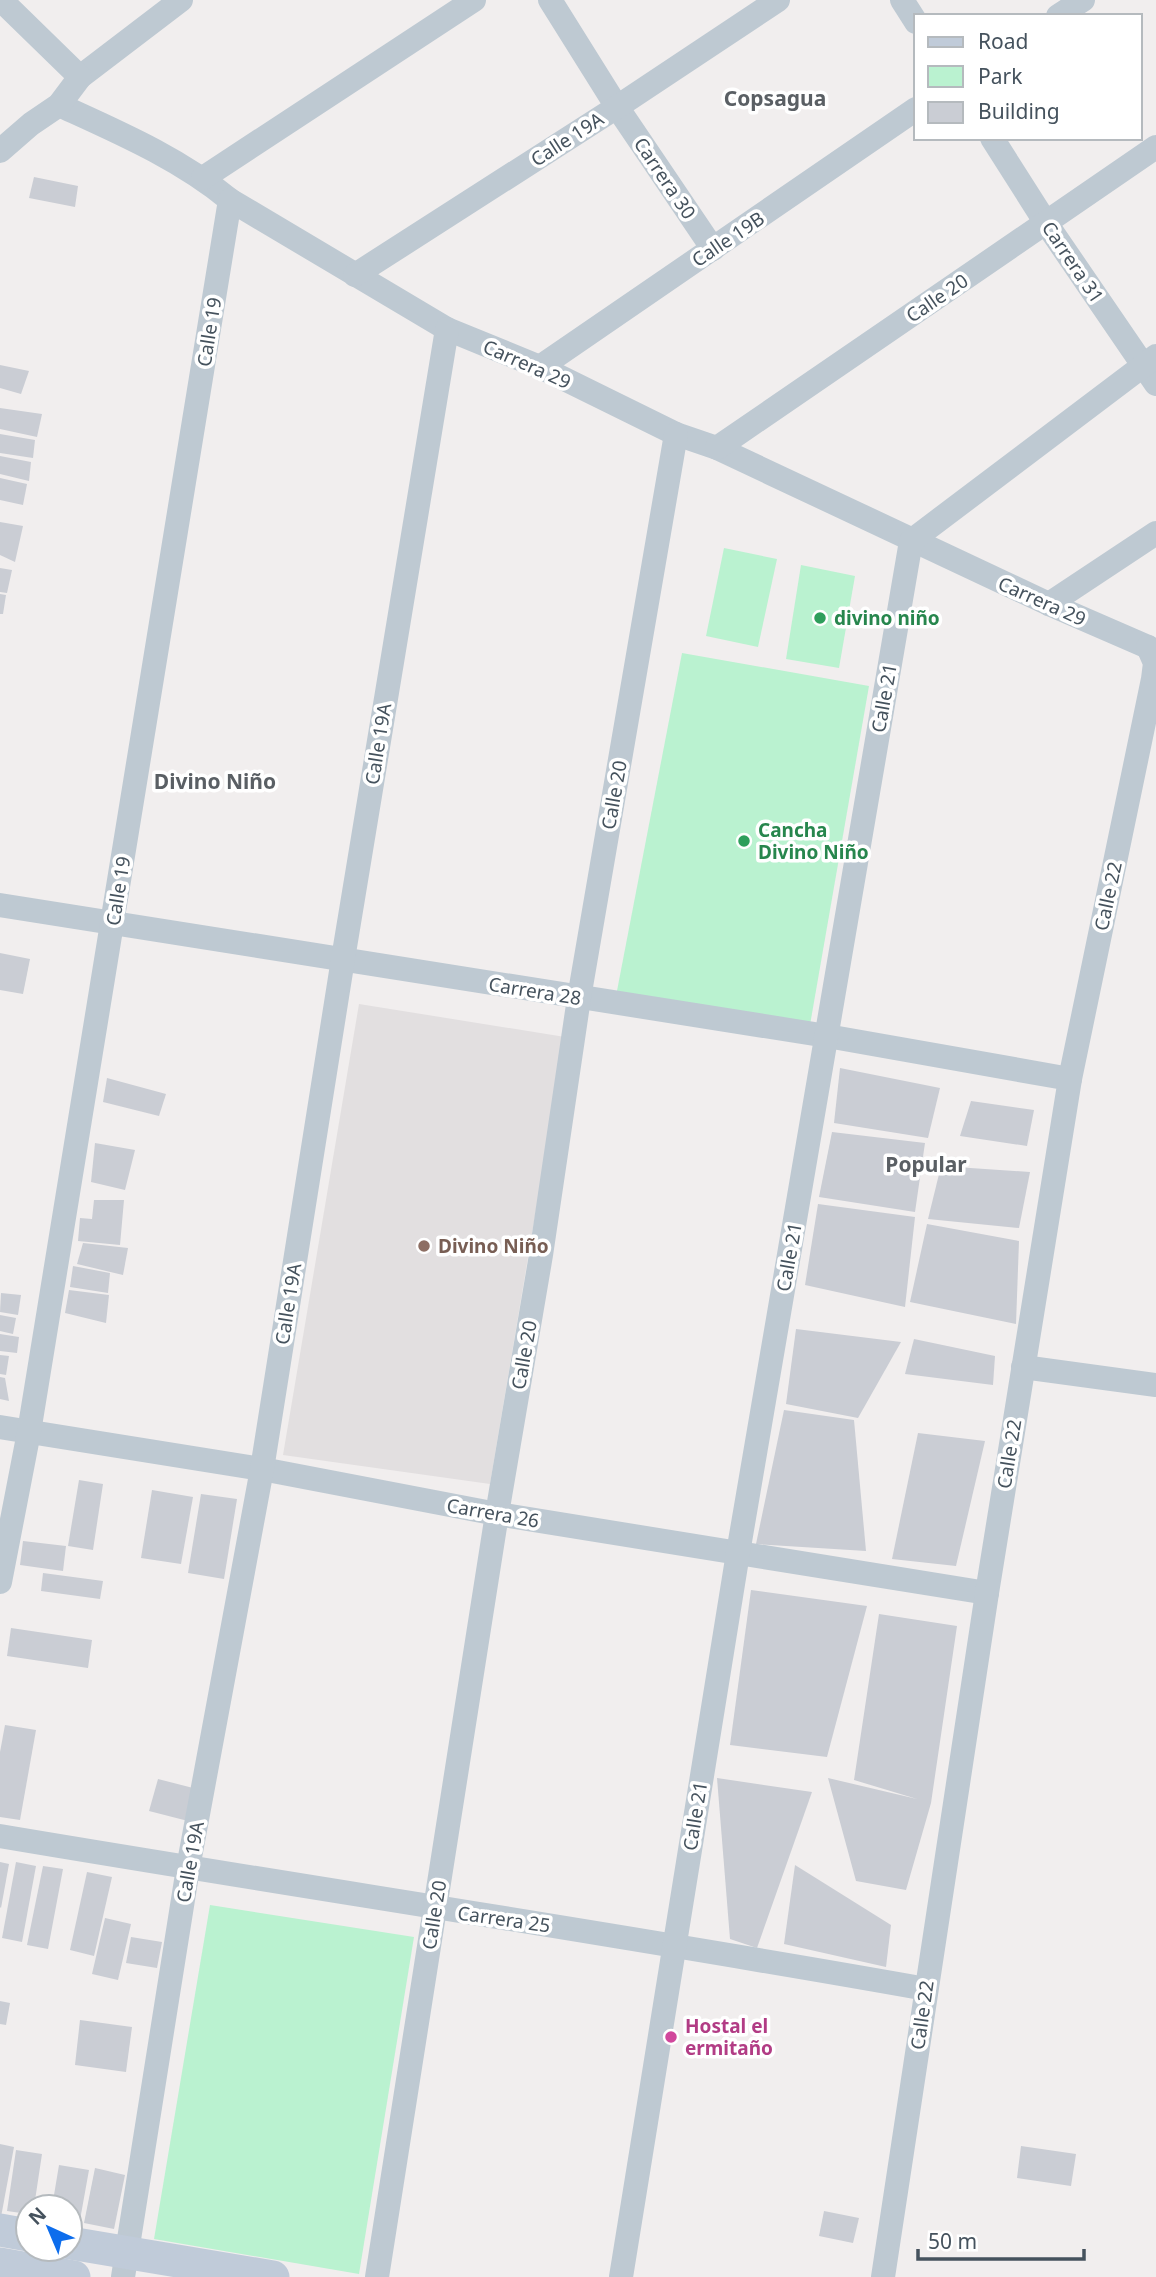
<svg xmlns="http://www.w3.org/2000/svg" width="1156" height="2277" viewBox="0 0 1156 2277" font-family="'Noto Sans',sans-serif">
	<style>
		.education { fill: #e2dfe0 }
		.green { fill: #baf2d0 }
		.building { fill: #cacdd4 }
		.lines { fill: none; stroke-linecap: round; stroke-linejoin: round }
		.street { stroke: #bec9d2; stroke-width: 24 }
		.secondary { stroke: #c0cbd9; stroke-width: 33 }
		.leisure-dot { fill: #2e9e5b; stroke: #fff; stroke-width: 2.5 }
		.education-dot { fill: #8d6e63; stroke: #fff; stroke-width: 2.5 }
		.hotel-dot { fill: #d1479c; stroke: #fff; stroke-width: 2.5 }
		.labels { text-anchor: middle; stroke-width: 7; stroke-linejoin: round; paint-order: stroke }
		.street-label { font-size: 19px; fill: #45525d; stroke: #fff }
		.leisure-label { font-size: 19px; font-weight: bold; fill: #27864d; stroke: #fff; text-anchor: start }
		.education-label { font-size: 19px; font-weight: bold; fill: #785e54; stroke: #fff; text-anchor: start }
		.hotel-label { font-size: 19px; font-weight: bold; fill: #b23c85; stroke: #fff; text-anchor: start }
		.neighbourhood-label { font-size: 21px; font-weight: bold; fill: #5a5f64; stroke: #fff }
	</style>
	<rect width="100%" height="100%" fill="#f1eeee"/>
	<path class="education" d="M359,1004l206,33 -75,447 -207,-29z"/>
	<g class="green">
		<path d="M724,548l53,11 -19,88 -52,-11z"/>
		<path d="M801,565l54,11 -16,92 -53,-9z"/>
		<path d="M682,653l187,33 -59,339 -194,-29z"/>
		<path d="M210,1905l204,32 -55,337 -205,-35z"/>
	</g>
	<g class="building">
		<path d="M34,177l44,9 -3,21 -46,-9z"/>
		<path d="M0,365l29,6 -8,23 -21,-6z"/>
		<path d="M0,408l42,6 -5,23 -37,-8z"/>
		<path d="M0,434l35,6 -2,18 -33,-5z"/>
		<path d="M0,456l31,6 -2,19 -29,-7z"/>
		<path d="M0,478l27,6 -4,21 -23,-5z"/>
		<path d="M0,522l23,4 -8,36 -15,-7z"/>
		<path d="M0,568l12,2 -5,23 -7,-1z"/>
		<path d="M0,594l6,1 -3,19h-3z"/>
		<path d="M0,953l30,6 -7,35 -23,-4z"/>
		<path d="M840,1068l100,20 -12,50 -94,-15z"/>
		<path d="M107,1078l59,16 -7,22 -56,-14z"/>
		<path d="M971,1101l63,9 -7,36 -67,-10z"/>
		<path d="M832,1132l93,11 -10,69 -96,-15z"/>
		<path d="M95,1143l40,7 -10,40 -34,-8z"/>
		<path d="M941,1166l89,6 -11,56 -91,-9z"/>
		<path d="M94,1200h30l-4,45 -42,-4 2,-23 12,1z"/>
		<path d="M818,1204l97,13 -10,90 -100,-22z"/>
		<path d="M927,1224l92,17 -3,83 -106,-22z"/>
		<path d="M83,1243l45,5 -5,27 -46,-11z"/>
		<path d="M73,1266l37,7 -2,20 -38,-6z"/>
		<path d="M69,1290l40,5 -3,28 -41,-10z"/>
		<path d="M1,1293l20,2 -3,20 -18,-3z"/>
		<path d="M0,1315l16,3 -3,16 -13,-3z"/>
		<path d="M796,1329l105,13 -43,76 -72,-14z"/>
		<path d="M0,1334l19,3 -2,16 -17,-2z"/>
		<path d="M914,1339l81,17 -2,29 -88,-11z"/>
		<path d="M0,1355l9,1 -3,19 -6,-1z"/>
		<path d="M0,1377l5,1 4,23 -9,-2z"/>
		<path d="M784,1410l70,10 12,131 -110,-7z"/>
		<path d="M918,1433l67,8 -29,125 -64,-7z"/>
		<path d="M79,1480l24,4 -10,66 -25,-4z"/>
		<path d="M152,1490l41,7 -12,67 -40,-6z"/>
		<path d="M201,1494l36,5 -13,80 -36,-6z"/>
		<path d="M23,1541l43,5 -3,25 -43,-6z"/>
		<path d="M43,1573l60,8 -3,18 -59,-8z"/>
		<path d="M751,1590l116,16 -40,151 -97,-12z"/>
		<path d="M879,1614l78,12 -26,177 -25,87 -50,-9 -28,-103 89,21 -63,-19z"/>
		<path d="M11,1628l81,12 -4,28 -81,-12z"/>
		<path d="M5,1725l31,5 -16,90 -20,-3v-65z"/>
		<path d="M717,1778l95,14 -55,156 -27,-9z"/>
		<path d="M158,1779l39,10 -9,32 -39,-10z"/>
		<path d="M0,1862l9,2 -8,44 -1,-1z"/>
		<path d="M16,1862l20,4 -14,76 -20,-4z"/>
		<path d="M795,1865l96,60 -5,42 -102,-23z"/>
		<path d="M43,1866l20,3 -15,80 -21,-4z"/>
		<path d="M87,1872l25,5 -18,79 -24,-6z"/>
		<path d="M105,1918l26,6 -13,56 -26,-6z"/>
		<path d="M131,1937l31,5 -5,26 -31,-5z"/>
		<path d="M0,2001l10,2 -4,22 -6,-1z"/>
		<path d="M80,2020l52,7 -6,45 -51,-7z"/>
		<path d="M0,2144l14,3 -13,70h-1z"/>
		<path d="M1021,2146l55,8 -5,32 -54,-8z"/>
		<path d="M16,2150l26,4 -8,53h-6v7l-21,-3z"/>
		<path d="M59,2165l30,5 -9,50 -10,-1v-12h-18z"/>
		<path d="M95,2168l30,7 -11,54 -30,-6z"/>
		<path d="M824,2211l35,7 -6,25 -34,-7z"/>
	</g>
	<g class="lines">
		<g class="street">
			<path d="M550,0l67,107 96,142"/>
			<path d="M902,0l14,22"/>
			<path d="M1058,16l25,-16"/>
			<path d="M80,77l101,-77"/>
			<path d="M59,105c59,27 120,53 171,95l217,129 93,38 136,67 41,14 332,156 99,43"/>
			<path d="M992,138l54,85 110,161"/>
			<path d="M0,151l31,-27 28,-19 21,-28 -79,-77"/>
			<path d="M203,178l271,-178"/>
			<path d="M355,275l262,-168 161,-107"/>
			<path d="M540,367l376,-258"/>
			<path d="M717,448l439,-301"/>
			<path d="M1049,604l107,-71"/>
			<path d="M0,905l827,131 243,43"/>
			<path d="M1023,1367l133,18"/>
			<path d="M0,1427l262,42 235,45 490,79"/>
			<path d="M0,1582l29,-150 201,-1232"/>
			<path d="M0,1836c308,52 618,98 926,153"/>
			<path d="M123,2277l65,-409 74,-399 81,-510 104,-630"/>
			<path d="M377,2277l120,-763 44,-259 38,-257 97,-564"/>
			<path d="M621,2277l117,-724 173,-1012 245,-185"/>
			<path d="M883,2277l104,-684 83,-514 83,-400 2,-16 -7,-16"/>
		</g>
		<g class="secondary">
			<path d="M0,2230l28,5"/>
			<path d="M70,2243l203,34"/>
			<path d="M0,2264l74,13"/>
		</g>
	</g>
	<g class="leisure-dot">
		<circle cx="820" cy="618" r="7"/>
		<circle cx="744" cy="841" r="7"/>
	</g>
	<circle class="education-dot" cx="424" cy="1246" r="7"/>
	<circle class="hotel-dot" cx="671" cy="2037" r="7"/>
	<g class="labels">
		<g class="street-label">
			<text transform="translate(567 139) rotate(-33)" y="7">Calle 19A</text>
			<text transform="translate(665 178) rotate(56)" y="7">Carrera 30</text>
			<text transform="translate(728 239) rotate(-34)" y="7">Calle 19B</text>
			<text transform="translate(1073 262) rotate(56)" y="7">Carrera 31</text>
			<text transform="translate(937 298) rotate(-34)" y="7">Calle 20</text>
			<text transform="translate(209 332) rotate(-81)" y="7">Calle 19</text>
			<text transform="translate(527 364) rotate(24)" y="7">Carrera 29</text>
			<text transform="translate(1042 601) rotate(24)" y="7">Carrera 29</text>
			<text transform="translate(884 698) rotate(-80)" y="7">Calle 21</text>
			<text transform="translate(378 744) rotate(-81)" y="7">Calle 19A</text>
			<text transform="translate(614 795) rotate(-80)" y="7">Calle 20</text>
			<text transform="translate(118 891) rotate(-81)" y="7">Calle 19</text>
			<text transform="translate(1108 896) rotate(-78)" y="7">Calle 22</text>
			<text transform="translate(535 991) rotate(9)" y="7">Carrera 28</text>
			<text transform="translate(789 1257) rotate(-80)" y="7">Calle 21</text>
			<text transform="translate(288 1304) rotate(-81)" y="7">Calle 19A</text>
			<text transform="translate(524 1355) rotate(-80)" y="7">Calle 20</text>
			<text transform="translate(1009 1454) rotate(-81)" y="7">Calle 22</text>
			<text transform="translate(493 1513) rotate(10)" y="7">Carrera 26</text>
			<text transform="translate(695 1816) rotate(-81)" y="7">Calle 21</text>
			<text transform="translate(190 1862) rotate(-80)" y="7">Calle 19A</text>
			<text transform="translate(434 1915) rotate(-81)" y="7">Calle 20</text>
			<text transform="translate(504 1919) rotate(8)" y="7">Carrera 25</text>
			<text transform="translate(922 2015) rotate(-82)" y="7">Calle 22</text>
		</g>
		<g class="leisure-label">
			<text x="834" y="625">divino niño</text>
			<text x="758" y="837">Cancha<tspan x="758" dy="22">Divino Niño</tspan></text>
		</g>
		<g class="education-label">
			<text x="438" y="1253">Divino Niño</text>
		</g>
		<g class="hotel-label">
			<text x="685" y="2033">Hostal el<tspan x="685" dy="22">ermitaño</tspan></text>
		</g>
		<g class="neighbourhood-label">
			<text x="775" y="106">Copsagua</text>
			<text x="215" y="789">Divino Niño</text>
			<text x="926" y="1172">Popular</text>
		</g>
	</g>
	<rect x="914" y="14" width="228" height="126" fill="#ffffff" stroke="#b5babe" stroke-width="2"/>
	<rect x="928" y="37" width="35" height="10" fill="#c0cbd9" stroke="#b5babe" stroke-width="2"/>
	<text x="978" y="49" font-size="21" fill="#45525d">Road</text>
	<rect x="928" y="66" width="35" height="21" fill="#baf2d0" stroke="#b5babe" stroke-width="2"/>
	<text x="978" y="84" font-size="21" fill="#45525d">Park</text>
	<rect x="928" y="102" width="35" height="21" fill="#cacdd4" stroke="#b5babe" stroke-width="2"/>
	<text x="978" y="119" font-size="21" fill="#45525d">Building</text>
	<g transform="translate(49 2228) rotate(316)"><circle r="33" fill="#ffffff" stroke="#b5babe" stroke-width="2"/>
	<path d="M0-5L12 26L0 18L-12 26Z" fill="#0d6dec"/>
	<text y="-10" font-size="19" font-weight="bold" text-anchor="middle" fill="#45525d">N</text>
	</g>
	<path d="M918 2249v10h166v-10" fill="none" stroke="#45525d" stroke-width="3.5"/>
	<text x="928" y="2249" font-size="21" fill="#45525d" stroke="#ffffff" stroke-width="5" paint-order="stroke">50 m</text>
</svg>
